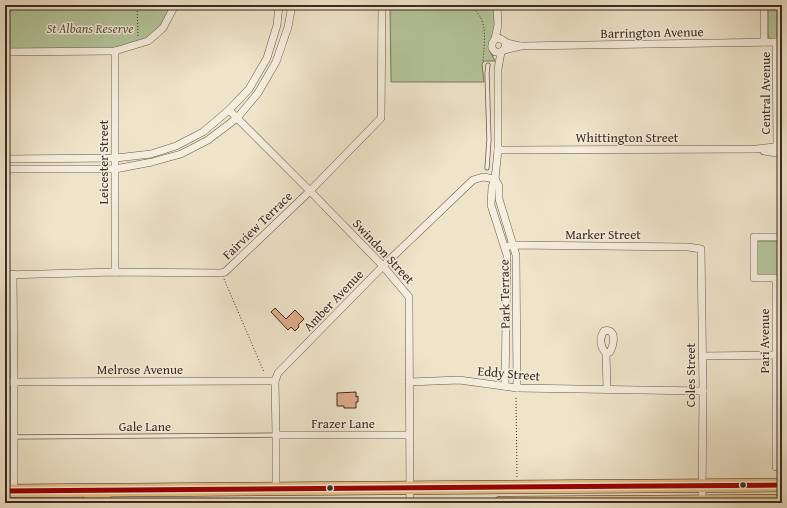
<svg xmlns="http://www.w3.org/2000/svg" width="787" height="508" viewBox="0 0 787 508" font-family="'Gentium Book Plus',serif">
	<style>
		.green { fill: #b4c59b; stroke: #78785e }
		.building { fill: #e1ac8d; stroke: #3c2a21 }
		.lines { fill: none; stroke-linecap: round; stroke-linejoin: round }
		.lane-casing { stroke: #69584b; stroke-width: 5 }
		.street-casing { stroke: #69584b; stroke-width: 8 }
		.highway-casing { stroke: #3c2a21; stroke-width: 14 }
		.path { stroke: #3c2a21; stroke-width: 1; stroke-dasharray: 1 2; stroke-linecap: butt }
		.lane { stroke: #f5eddd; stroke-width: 3.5 }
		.street { stroke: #f5eddd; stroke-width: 7 }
		.highway { stroke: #e8c285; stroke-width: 13 }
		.bus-1-casing { stroke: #f5eddd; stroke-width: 8 }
		.bus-1 { stroke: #900; stroke-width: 5 }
		.bus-dot { fill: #3c2a21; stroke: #f5eddd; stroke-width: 1.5 }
		.labels { text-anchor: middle; stroke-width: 3; stroke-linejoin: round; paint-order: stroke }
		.park-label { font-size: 13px; font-style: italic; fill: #5a5140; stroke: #f5eddd }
		.street-label { font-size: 13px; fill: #3c2a21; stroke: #f5eddd }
	</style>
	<rect width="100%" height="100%" fill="#efe4ca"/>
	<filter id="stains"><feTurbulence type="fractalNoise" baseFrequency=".005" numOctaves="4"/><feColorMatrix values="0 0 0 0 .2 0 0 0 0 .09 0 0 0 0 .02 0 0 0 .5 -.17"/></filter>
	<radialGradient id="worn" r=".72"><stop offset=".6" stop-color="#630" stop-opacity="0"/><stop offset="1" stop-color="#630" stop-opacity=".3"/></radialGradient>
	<g class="green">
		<path d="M5,5h170l-12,23 -15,13 -33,10 -110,1z"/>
		<path d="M390,5h105v23l-5,23 5,10h-11l-2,3 2,18h-93z"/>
		<path d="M768,5h14v35h-8l-5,-2 -1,-4z"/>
		<rect x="756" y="241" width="24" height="35"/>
	</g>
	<g class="building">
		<path d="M275,308l11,11 9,-9 9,9 -6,6 1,2 -4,4 -4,-4 -3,3 -17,-18z"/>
		<path d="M356,392v5l2,-1v6h-2v6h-12v-2h-7v-13z"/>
	</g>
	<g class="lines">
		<g class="lane-casing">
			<g id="lane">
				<path d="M487,168l2,-28 -2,-67 1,-8"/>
				<path d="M14,437l262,-2"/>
			</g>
		</g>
		<g class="street-casing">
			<g id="street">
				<path d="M495,39l3,-14 -1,-20"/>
				<path d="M505,42c1,4 0,8 -4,10h-6l-3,-4c-1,-5 3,-12 9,-9 2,1 4,3 6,4 4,1 9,2 13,3"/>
				<path d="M764,42v-37"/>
				<path d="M776,42l1,102"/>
				<path d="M504,50l17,-4 261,-4"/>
				<path d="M5,52l110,-1 33,-10 15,-13 12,-23"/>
				<path d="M229,110l81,81 73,75 26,31 1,206"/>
				<path d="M498,150l258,-1 19,-2"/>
				<path d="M764,151l13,2"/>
				<path d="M5,159l111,-1 35,-4 25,-8 27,-14 26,-22 20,-21 18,-31 10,-33 2,-20"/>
				<path d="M5,169h110l37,-7 29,-8 27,-14 29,-22 21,-25 18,-31 12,-35 4,-22"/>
				<path d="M782,194v-2"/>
				<path d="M505,247l9,-2 174,2 13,2 2,142 -1,110"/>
				<path d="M115,272v-221"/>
				<path d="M13,274l1,108v109"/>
				<path d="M5,275l110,-3 106,1 4,-1 85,-81 71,-73 1,-113"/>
				<path d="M606,353l4,-1c4,-8 7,-24 -6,-21 -5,7 -4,16 2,22l1,36"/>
				<path d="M702,356l74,-1"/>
				<path d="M5,382l270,-1"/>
				<path d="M409,382l50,-2 58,8 186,3"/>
				<path d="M505,386l2,-131 -16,-50 1,-18 3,-8 4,7v13l17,56 1,133"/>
				<path d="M276,435h133"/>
				<path d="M776,467v-189h-22v-41h28"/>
				<path d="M276,489v-54l-1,-54 3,-8 105,-107 90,-86 10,-3 12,2 3,-29v-81l3,-17"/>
			</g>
		</g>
		<g class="highway-casing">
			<g id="highway">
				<path d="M5,491l777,-6"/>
				<path d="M90,495h9l4,1 1,2 1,5"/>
				<path d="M500,503l282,-2"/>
			</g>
		</g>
		<g class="path">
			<path d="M137,5l1,31"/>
			<path d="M426,5h12"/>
			<path d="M469,5c21,14 15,36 14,58"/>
			<path d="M475,5l1,5"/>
			<path d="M389,8l17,-3"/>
			<path d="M781,273l1,-28"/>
			<path d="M224,279l40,93"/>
			<path d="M516,398l1,79"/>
		</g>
		<use href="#lane" class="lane"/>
		<use href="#street" class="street"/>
		<use href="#highway" class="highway"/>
		<g class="bus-1-casing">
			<path id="bus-1" d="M5,491l777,-6"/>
		</g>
		<use href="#bus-1" class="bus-1"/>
	</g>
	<g class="bus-dot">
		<circle cx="743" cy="485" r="3.5"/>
		<circle cx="330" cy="488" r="3.5"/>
	</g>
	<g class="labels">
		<g class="park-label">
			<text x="90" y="33">St Albans Reserve</text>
		</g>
		<g class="street-label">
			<text transform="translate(652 32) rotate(-1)" y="5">Barrington Avenue</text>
			<text transform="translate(765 93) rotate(-90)" y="5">Central Avenue</text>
			<text x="627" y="142">Whittington Street</text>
			<text transform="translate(103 162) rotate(-90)" y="5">Leicester Street</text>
			<text transform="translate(257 225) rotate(-44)" y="5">Fairview Terrace</text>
			<text x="603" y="239">Marker Street</text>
			<text transform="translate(384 251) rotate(47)" y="5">Swindon Street</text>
			<text transform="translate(504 294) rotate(-91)" y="5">Park Terrace</text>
			<text transform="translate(333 300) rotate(-46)" y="5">Amber Avenue</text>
			<text transform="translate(764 341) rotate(-90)" y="5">Pari Avenue</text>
			<text x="140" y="374">Melrose Avenue</text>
			<text transform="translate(509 373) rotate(5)" y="5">Eddy Street</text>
			<text transform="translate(690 375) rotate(-90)" y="5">Coles Street</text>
			<text x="343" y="428">Frazer Lane</text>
			<text x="145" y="431">Gale Lane</text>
		</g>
	</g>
	<rect width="787" height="508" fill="none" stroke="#efe4ca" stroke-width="20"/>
	<rect x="6" y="6" width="775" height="496" fill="none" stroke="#3c2a21" stroke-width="2"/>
	<rect x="10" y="10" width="767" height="488" fill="none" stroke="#3c2a21"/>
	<rect width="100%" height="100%" filter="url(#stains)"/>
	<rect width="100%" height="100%" fill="url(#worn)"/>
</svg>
